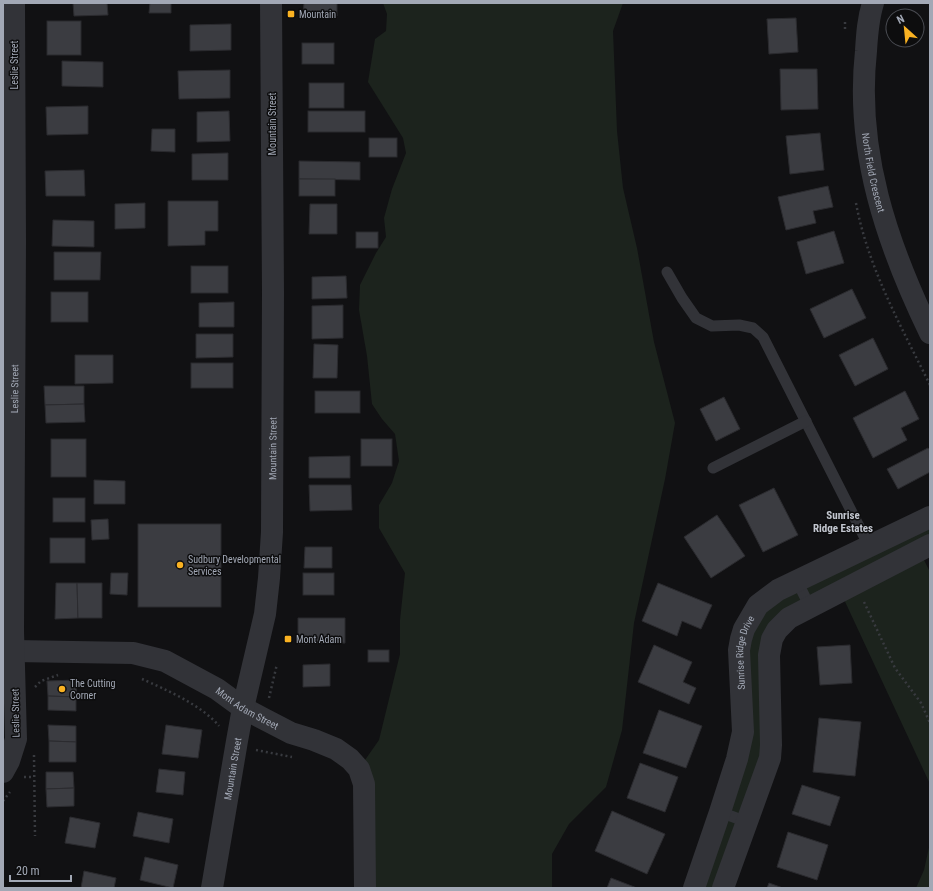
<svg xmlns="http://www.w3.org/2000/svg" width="933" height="891" viewBox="0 0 933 891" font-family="'Roboto Condensed',sans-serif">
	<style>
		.green { fill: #1c231d }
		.building { fill: #3b3c41; stroke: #2b2b2f }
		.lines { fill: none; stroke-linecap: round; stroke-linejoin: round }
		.path { stroke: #383a3f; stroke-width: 2.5; stroke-dasharray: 2 3; stroke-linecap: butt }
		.lane { stroke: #323338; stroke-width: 11 }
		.street { stroke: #323338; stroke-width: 22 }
		.poi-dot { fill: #fab222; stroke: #0d0d0e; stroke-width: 1.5 }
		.labels { text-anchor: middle; stroke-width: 3; stroke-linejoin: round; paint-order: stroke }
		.poi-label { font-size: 10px; fill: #a2a8b5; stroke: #0d0d0e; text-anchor: start }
		.street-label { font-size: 10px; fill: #a2a8b5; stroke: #0d0d0e }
		.neighbourhood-label { font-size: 11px; font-weight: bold; fill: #c3c7d0; stroke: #0d0d0e }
	</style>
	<rect width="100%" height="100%" fill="#111113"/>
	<g class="green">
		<path d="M383,3h240l-10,28 4,100 6,57 14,60 17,94 21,81 -10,56 -31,144 -12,107 -16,57 -37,37 -17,30v34h-188l-6,-118 21,-30 21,-86v-34l5,-47 -26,-45v-23l13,-22 7,-22 -4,-27 -13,-15 -10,-15 -5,-48 -8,-46 1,-25 16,-32 10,-16 -2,-19 8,-29 14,-36 -3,-15 -35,-56 7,-43 11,-8 1,-17z"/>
		<path d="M930,516v31l-10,5 10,20v212l-89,-191 -64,38 -5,92 -48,165h-32l44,-133 2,-106 18,-45z"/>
		<path d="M930,843v45h-14l8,-18z"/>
	</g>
	<g class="building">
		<path d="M73,3h34l1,12 -34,1z"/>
		<path d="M150,3h21v10h-22z"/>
		<path d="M304,3h33v13l-34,-1z"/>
		<path d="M796,18l2,34 -29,2 -2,-35z"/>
		<rect x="47" y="21" width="34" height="34"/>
		<path d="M231,24v26l-41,1v-26z"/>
		<rect x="302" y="43" width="32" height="21"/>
		<path d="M62,61l41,1v25l-41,-1z"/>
		<path d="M780,69h37l1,40 -37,1z"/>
		<path d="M230,70v28l-51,1 -1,-28z"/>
		<rect x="309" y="83" width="35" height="25"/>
		<path d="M88,106v28l-41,1 -1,-28z"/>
		<path d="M229,111l1,30 -33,1v-30z"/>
		<rect x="308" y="111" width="57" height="21"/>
		<path d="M152,129h23v23l-24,-1z"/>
		<path d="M820,133l4,37 -34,4 -4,-38z"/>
		<rect x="369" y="138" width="28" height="19"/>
		<path d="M228,153v27h-36v-26z"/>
		<path d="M299,161l61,1v18l-61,-1z"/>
		<path d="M84,170l1,26h-39l-1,-25z"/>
		<rect x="299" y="179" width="36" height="17"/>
		<path d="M828,186l5,21 -20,4 3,12 -30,7 -8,-33z"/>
		<path d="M168,201h50v30h-13v14l-37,1z"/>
		<path d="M145,203v25l-30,1v-25z"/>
		<path d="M310,204h27v30h-28z"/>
		<path d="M53,220l41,1v26l-42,-1z"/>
		<path d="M834,231l10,32 -38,11 -9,-32z"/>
		<rect x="356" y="232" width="22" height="16"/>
		<path d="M54,252h47l-1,28h-46z"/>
		<rect x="191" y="266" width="37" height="27"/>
		<path d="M346,276l1,22 -35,1v-22z"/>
		<path d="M852,289l14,29 -42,20 -14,-29z"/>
		<rect x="51" y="292" width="37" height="30"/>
		<path d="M234,302v25h-35v-24z"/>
		<path d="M343,305v33l-31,1v-33z"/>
		<path d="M196,334h37v23l-37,1z"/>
		<path d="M873,338l15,31 -33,17 -16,-31z"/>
		<path d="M314,344l24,1 -1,33h-24z"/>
		<path d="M75,355h38v28l-38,1z"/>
		<rect x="191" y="363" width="42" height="25"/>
		<path d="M44,386h40v18l-39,1z"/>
		<rect x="315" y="391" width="45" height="22"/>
		<path d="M905,391l14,28 -18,9 6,12 -34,18 -20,-40z"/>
		<path d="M724,397l16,32 -24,12 -16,-32z"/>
		<path d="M84,404l1,18 -39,1 -1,-18z"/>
		<rect x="51" y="439" width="35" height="38"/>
		<rect x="361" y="439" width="31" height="27"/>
		<path d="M928,448l2,2v22l-32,17 -11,-20z"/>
		<path d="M350,456v22h-41v-21z"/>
		<path d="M94,480l31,1v23h-31z"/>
		<path d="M309,485h42l1,25 -42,1z"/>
		<path d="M774,488l24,47 -35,17 -24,-47z"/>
		<rect x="53" y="498" width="32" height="24"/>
		<path d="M717,515l28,41 -34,22 -27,-41z"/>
		<path d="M108,519l1,20 -17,1 -1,-20z"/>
		<rect x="138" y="524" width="83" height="83"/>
		<rect x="50" y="538" width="35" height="25"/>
		<path d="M305,547h27v21h-28z"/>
		<path d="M111,573h17l-1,22 -17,-1z"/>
		<rect x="303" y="573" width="31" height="22"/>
		<path d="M56,583h21l1,35 -23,1z"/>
		<path d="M77,583h25v35h-24z"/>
		<path d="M658,583l54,22 -11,24 -19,-8 -5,15 -35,-15z"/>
		<path d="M298,618h47v25l-47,1z"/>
		<path d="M654,645l38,17 -9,20 13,6 -7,16 -51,-22z"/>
		<path d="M850,645l2,38 -32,2 -3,-38z"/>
		<rect x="368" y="650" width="21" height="12"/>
		<path d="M330,664v22l-27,1v-22z"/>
		<path d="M77,680l-1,17 -28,-1 -1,-15z"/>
		<path d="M48,696l28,1v14l-28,-1z"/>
		<path d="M659,710l43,16 -16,42 -43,-15z"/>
		<path d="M819,718l42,4 -6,54 -42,-4z"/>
		<path d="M48,725l28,1v16l-27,-1z"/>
		<path d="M166,725l36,5 -4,28 -36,-4z"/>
		<path d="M49,741l27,1v20h-27z"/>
		<path d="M640,763l38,14 -13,35 -38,-14z"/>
		<path d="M159,769l26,3 -2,23 -27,-3z"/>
		<path d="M46,772h27l1,16 -28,1z"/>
		<path d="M802,785l38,12 -10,29 -38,-12z"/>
		<path d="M74,788v18l-27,1 -1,-18z"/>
		<path d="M612,811l53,23 -18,40 -52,-23z"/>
		<path d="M138,812l35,7 -4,24 -36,-7z"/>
		<path d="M70,817l30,6 -5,25 -30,-5z"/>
		<path d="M788,832l40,13 -11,35 -40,-13z"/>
		<path d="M145,857l33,8 -5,23 -33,-8z"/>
		<path d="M84,871l32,7 -2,10h-33z"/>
		<path d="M611,878l26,10h-30z"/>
		<path d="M769,883l14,5h-16z"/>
	</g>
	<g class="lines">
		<g class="path">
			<path d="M845,29v-9"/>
			<path d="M856,203c12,65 45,123 74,182"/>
			<path d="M864,602l31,66 26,35 9,20"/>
			<path d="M142,679c23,10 61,27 77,47"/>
			<path d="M35,687l6,-6 17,-6"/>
			<path d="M269,698l8,-34"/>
			<path d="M256,750l36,7"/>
			<path d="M34,755l1,81"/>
			<path d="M24,777h10"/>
			<path d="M3,801l7,-9"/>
		</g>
		<g class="lane">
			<path d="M667,272l15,26 14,20 16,8 27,-1 14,3 10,9 106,209"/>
			<path d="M713,468l93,-47"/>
			<path d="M797,581l13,26"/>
			<path d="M720,812l27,10"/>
		</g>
		<g class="street">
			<path id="s1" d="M873,3c-5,16 -6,31 -7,48 -11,100 21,193 64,282"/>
			<path id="s2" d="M14,651l119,2 32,8 52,28 26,19 21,11 27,14 23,7 22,9 14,10 9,10 5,15 1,104"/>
			<path id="s3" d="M3,772l6,-11 7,-22 -3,-108 2,-389 -1,-239"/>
			<path id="s4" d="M212,888l25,-147 6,-33 22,-94 4,-36 3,-46 1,-240 -2,-289"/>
			<path id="s5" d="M694,888l26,-76 17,-53 6,-27 -4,-82 2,-11 3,-10 14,-24 20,-15 152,-73"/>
			<path d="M723,888l47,-130 1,-13 -2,-90 3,-16 5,-9 12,-12 141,-73"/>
		</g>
	</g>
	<g class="poi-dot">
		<rect x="287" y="10" width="8" height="8" rx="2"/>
		<circle cx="180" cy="565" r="4"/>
		<rect x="284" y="635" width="8" height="8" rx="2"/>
		<circle cx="62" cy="689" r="4"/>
	</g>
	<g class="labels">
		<g class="poi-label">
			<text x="299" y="18">Mountain</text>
			<text x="188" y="563">Sudbury Developmental<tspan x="188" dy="12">Services</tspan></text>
			<text x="296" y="643">Mont Adam</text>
			<text x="70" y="687">The Cutting<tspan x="70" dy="12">Corner</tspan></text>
		</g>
		<g class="street-label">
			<text transform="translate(14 65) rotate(-90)" y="4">Leslie Street</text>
			<text transform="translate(272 124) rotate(-90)" y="4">Mountain Street</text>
			<text dy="4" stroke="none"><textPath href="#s1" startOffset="171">North Field Crescent</textPath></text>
			<text dy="4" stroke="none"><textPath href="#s3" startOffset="386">Leslie Street</textPath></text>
			<text dy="4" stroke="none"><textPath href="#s4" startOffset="445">Mountain Street</textPath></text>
			<text dy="4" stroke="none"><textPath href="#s5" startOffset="244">Sunrise Ridge Drive</textPath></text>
			<text dy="4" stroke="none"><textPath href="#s2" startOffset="247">Mont Adam Street</textPath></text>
			<text transform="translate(15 713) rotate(-91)" y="4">Leslie Street</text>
			<text dy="4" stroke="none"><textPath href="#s4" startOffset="121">Mountain Street</textPath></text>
		</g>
		<g class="neighbourhood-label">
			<text x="843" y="519">Sunrise<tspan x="843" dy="13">Ridge Estates</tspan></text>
		</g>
	</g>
	<rect width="933" height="891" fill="none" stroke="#a2a8b5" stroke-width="8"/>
	<g transform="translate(905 28) rotate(333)"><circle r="19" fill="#0d0d0e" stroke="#494b51"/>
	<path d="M0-3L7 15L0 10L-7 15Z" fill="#fab222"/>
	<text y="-6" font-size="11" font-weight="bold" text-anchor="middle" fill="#a2a8b5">N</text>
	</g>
	<path d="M10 875v6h61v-6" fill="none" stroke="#a2a8b5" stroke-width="2"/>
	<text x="16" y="875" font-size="12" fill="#a2a8b5" stroke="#0d0d0e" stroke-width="3" paint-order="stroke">20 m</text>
</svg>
